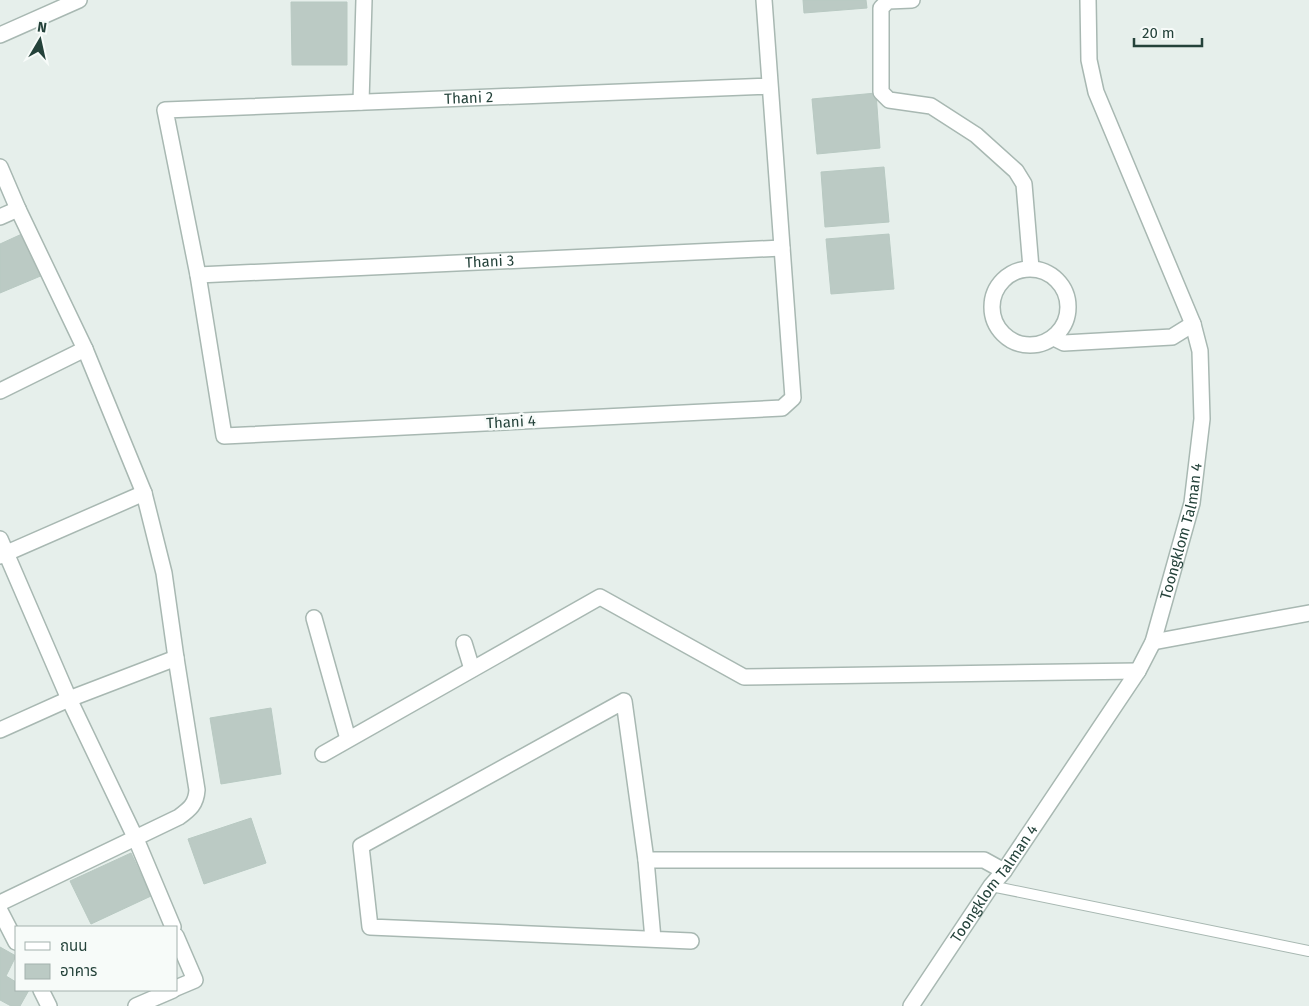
<svg xmlns="http://www.w3.org/2000/svg" width="1309" height="1006" viewBox="0 0 1309 1006" font-family="'Fira Sans','Noto Sans Thai',sans-serif">
	<style>
		.building { fill: #bbcac4; stroke: #b8c9c2 }
		.lines { fill: none; stroke-linecap: round; stroke-linejoin: round }
		.lane-casing { stroke: #a8b8b2; stroke-width: 12 }
		.street-casing { stroke: #a8b8b2; stroke-width: 18 }
		.lane { stroke: #fff; stroke-width: 10 }
		.street { stroke: #fff; stroke-width: 15 }
		.labels { text-anchor: middle; stroke-width: 5; stroke-linejoin: round; paint-order: stroke }
		.street-label { font-size: 15px; fill: #24423a; stroke: #f7fbf9 }
	</style>
	<rect width="100%" height="100%" fill="#e6efeb"/>
	<g class="building">
		<path d="M803,0h63l1,8 -63,5z"/>
		<path d="M291,2h56v63h-55z"/>
		<path d="M876,93l4,55 -63,6 -5,-55z"/>
		<path d="M884,167l5,55 -64,5 -4,-55z"/>
		<path d="M24,233l19,42 -43,18v-49z"/>
		<path d="M889,234l5,55 -63,5 -5,-55z"/>
		<path d="M271,708l10,66 -60,10 -11,-66z"/>
		<path d="M251,818l15,45 -62,21 -16,-45z"/>
		<path d="M131,853l20,43 -60,28 -21,-43z"/>
		<path d="M0,947l16,9 -10,20 10,6v8h13l-9,16h-9l-11,-6z"/>
	</g>
	<g class="lines">
		<g class="lane-casing">
			<path id="lane" d="M991,886l318,65"/>
		</g>
		<g class="street-casing">
			<g id="street">
				<path id="s1" d="M764,0l29,398 -11,10 -558,28 -26,-161 -33,-165 605,-24"/>
				<path d="M912,0l-24,1 -7,7v84l8,8 42,6 45,29 40,36 8,13 7,84"/>
				<path d="M0,35l79,-35"/>
				<path d="M361,102l3,-102"/>
				<path d="M0,167l18,42 67,140 59,144 20,80 12,85 21,132c-1,14 -7,19 -18,27l-179,86"/>
				<path d="M0,217l18,-8"/>
				<circle cx="1030" cy="307" r="38"/>
				<path id="s2" d="M198,275l584,-27"/>
				<path d="M1054,338l10,5 108,-6 21,-13"/>
				<path d="M0,391l85,-42"/>
				<path d="M0,539l69,160 67,140 37,88"/>
				<path d="M0,556l144,-63"/>
				<path d="M314,618l34,121"/>
				<path d="M1153,642l156,-29"/>
				<path d="M464,643l8,26"/>
				<path d="M0,730l69,-31 107,-41"/>
				<path d="M323,754l277,-157 144,80 394,-6"/>
				<path d="M646,860h338l20,11"/>
				<path d="M0,911l16,31"/>
				<path d="M176,936l19,44 -19,8"/>
				<path d="M653,939l-7,-79 -22,-159 -263,145 9,81 321,14"/>
				<path d="M41,990l8,16"/>
				<path d="M136,1006l37,-16"/>
				<path id="s3" d="M911,1006l80,-120 13,-15 134,-200 15,-29 39,-139 10,-84 -2,-68 -7,-27 -97,-232 -7,-32 -1,-60"/>
			</g>
		</g>
		<use href="#lane" class="lane"/>
		<use href="#street" class="street"/>
	</g>
	<g class="labels">
		<g class="street-label">
			<text dy="5" stroke="none"><textPath href="#s1" startOffset="1608">Thani 2</textPath></text>
			<text dy="5" stroke="none"><textPath href="#s2" startOffset="292">Thani 3</textPath></text>
			<text transform="translate(511 422) rotate(-3)" y="5">Thani 4</text>
			<text dy="5" stroke="none"><textPath href="#s3" startOffset="552">Toongklom Talman 4</textPath></text>
			<text dy="5" stroke="none"><textPath href="#s3" startOffset="148">Toongklom Talman 4</textPath></text>
		</g>
	</g>
	<rect x="15" y="926" width="162" height="65" fill="#f7fbf9" stroke="#a3b1ad"/>
	<rect x="25" y="942" width="25" height="8" fill="#ffffff" stroke="#a3b1ad"/>
	<text x="60" y="951" font-size="15" fill="#24423a">ถนน</text>
	<rect x="25" y="964" width="25" height="15" fill="#bbcac4" stroke="#a3b1ad"/>
	<text x="60" y="976" font-size="15" fill="#24423a">อาคาร</text>
	<g transform="translate(40 40) rotate(9)" stroke="#f7fbf9" stroke-width="4" paint-order="stroke">
	<path d="M0-4L9 19L0 12L-9 19Z" fill="#24423a"/>
	<text y="-8" font-size="14" font-weight="bold" text-anchor="middle" fill="#24423a">N</text>
	</g>
	<path d="M1134 38v8h68v-8" fill="none" stroke="#24423a" stroke-width="2.5"/>
	<text x="1142" y="38" font-size="15" fill="#24423a" stroke="#f7fbf9" stroke-width="4" paint-order="stroke">20 m</text>
</svg>
